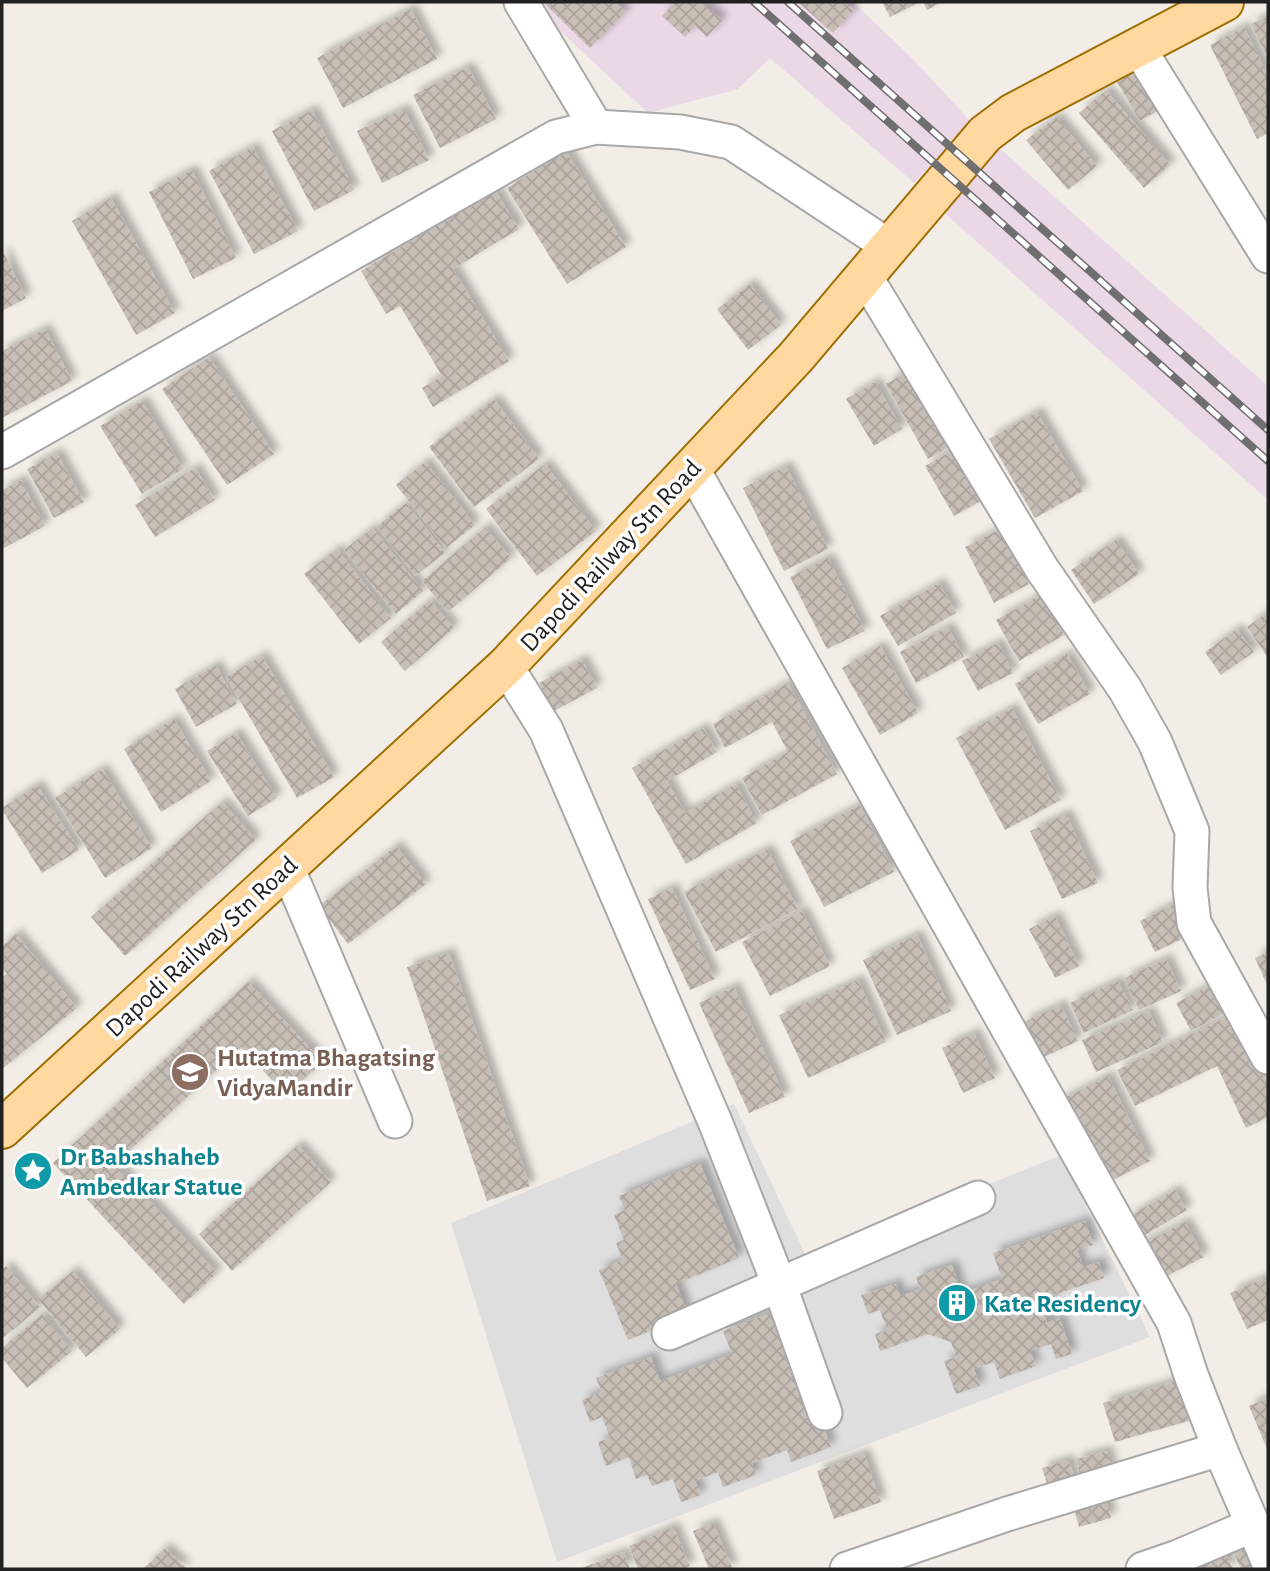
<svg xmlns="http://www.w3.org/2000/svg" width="1270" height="1571" viewBox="0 0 1270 1571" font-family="'Alegreya Sans',sans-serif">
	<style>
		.residential { fill: #dfdede }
		.railway { fill: #ebd8e7 }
		.building { fill: url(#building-cross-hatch); filter: url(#shadow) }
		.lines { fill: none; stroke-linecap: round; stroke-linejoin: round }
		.minor-casing { stroke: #a8a8a8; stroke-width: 37 }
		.major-casing { stroke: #9e6e00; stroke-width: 42 }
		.minor { stroke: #fff; stroke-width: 33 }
		.major { stroke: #ffd89f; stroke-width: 38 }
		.rail-casing { stroke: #6f6f6f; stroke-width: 8 }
		.rail { stroke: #fff; stroke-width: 5; stroke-dasharray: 16; stroke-linecap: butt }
		.labels { text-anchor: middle; stroke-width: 7; stroke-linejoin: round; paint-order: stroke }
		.street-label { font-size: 26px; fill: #212121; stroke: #fff }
		.education-label { font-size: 26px; font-weight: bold; fill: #785e54; stroke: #fff; text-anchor: start }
		.culture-label { font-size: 26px; font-weight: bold; fill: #0d838f; stroke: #fff; text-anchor: start }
	</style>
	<defs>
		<pattern id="building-cross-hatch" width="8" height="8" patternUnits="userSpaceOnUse" patternTransform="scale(1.75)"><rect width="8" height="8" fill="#c7beb6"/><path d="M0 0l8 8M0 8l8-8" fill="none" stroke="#aba39c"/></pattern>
		<filter id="shadow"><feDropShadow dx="6" dy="-6" stdDeviation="3.5" flood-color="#0004"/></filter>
	</defs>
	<rect width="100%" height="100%" fill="#f2eee7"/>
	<path class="residential" d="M734,1104l73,154 254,-103 89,182 -593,225 -106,-339z"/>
	<g class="railway">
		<path d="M529,2h324l62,59 56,61 -57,61 -144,-125 -32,31 -90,24z"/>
		<path d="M997,146l271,240v114l-327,-290z"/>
	</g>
	<g class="building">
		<path d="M543,2h72l11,10 -36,36z"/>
		<path d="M675,2h26l21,18 -15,17 -12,-11 -10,11 -23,-21z"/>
		<path d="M798,2h46l10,8 -21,23z"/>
		<path d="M882,2h38l-30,15z"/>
		<path d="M923,2h19l-15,8z"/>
		<path d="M411,9l26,50 -94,49 -26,-50z"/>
		<path d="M1268,16v43l-17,-35z"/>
		<path d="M1244,27l24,48v58l-11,6 -47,-94z"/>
		<path d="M1147,65l23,39 -30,17 -23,-39z"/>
		<path d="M468,67l28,52 -56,29 -27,-53z"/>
		<path d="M1106,90l64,75 -26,23 -65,-75z"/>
		<path d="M404,109l25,51 -47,23 -25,-52z"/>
		<path d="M312,110l42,80 -40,21 -42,-80z"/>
		<path d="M1056,117l41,49 -29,24 -42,-50z"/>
		<path d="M253,147l45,84 -44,23 -45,-83z"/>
		<path d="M566,151l60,96 -59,37 -60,-96z"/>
		<path d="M192,170l44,88 -43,21 -44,-87z"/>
		<path d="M495,190l24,39 -66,40 56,92 -76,46 -11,-19 20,-12 -42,-70 -14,8 -25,-43z"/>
		<path d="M111,198l64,115 -39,22 -64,-114z"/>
		<path d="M2,249l24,49 -24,13z"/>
		<path d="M750,284l31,41 -33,25 -31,-41z"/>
		<path d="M45,329l27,52 -70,37v-67z"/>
		<path d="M209,357l65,97 -47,31 -65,-96z"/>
		<path d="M912,369l42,75 -26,15 -42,-75z"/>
		<path d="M875,382l27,47 -28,17 -28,-47z"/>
		<path d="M494,399l45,60 -65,48 -45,-60z"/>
		<path d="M142,401l41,68 -41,25 -42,-68z"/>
		<path d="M1037,412l46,79 -48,27 -46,-79z"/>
		<path d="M957,448l29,50 -32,18 -29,-50z"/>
		<path d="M57,453l27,49 -30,16 -27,-49z"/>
		<path d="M425,462l50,63 -29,23 -50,-63z"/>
		<path d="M545,464l51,67 -59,45 -51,-67z"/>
		<path d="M786,466l42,83 -44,22 -41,-83z"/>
		<path d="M195,468l20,32 -60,37 -20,-32z"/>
		<path d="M21,480l24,46 -43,23v-59z"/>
		<path d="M406,503l39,50 -30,23 -38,-50z"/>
		<path d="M485,527l26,31 -63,54 -26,-31z"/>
		<path d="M372,528l51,63 -27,23 -52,-64z"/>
		<path d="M1000,529l29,55 -35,19 -29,-56z"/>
		<path d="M1116,540l23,34 -45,30 -23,-34z"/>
		<path d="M337,549l54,69 -32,26 -55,-70z"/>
		<path d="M828,558l37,73 -38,18 -37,-72z"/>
		<path d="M939,583l17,30 -58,33 -18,-30z"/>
		<path d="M1041,595l23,40 -45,26 -23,-41z"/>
		<path d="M430,600l24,28 -49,43 -24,-29z"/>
		<path d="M1268,612v46l-21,-31z"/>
		<path d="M948,627l16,30 -48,26 -16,-31z"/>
		<path d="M1237,629l17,23 -33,23 -16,-23z"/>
		<path d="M998,643l15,30 -35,18 -16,-30z"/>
		<path d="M880,646l38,67 -38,22 -38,-67z"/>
		<path d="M1067,654l23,40 -52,30 -23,-40z"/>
		<path d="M262,656l72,121 -37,21 -71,-121z"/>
		<path d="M582,660l15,28 -43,23 -15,-28z"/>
		<path d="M216,665l21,39 -41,23 -21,-38z"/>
		<path d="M788,683l49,91 -75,41 -20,-37 46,-26 -16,-30 -47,26 -12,-24z"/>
		<path d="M1012,708l49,92 -56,30 -49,-92z"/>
		<path d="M174,719l37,62 -50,31 -37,-63z"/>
		<path d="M703,728l14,24 -50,29 18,32 51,-29 21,39 -71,41 -54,-96z"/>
		<path d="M236,733l41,65 -29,18 -41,-65z"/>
		<path d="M102,769l50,79 -47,30 -50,-80z"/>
		<path d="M37,785l42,65 -37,23 -40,-63v-2z"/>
		<path d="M222,802l34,38 -131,116 -34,-39z"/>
		<path d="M860,805l34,67 -70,35 -34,-66z"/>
		<path d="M1066,814l32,69 -36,16 -32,-68z"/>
		<path d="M396,846l30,38 -78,60 -29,-38z"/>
		<path d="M767,849l31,60 -82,43 -32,-60z"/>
		<path d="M672,888l43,91 -25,11 -42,-91z"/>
		<path d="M1176,903l16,31 -37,18 -15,-31z"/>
		<path d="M802,911l28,55 -60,30 -28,-54z"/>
		<path d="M1055,916l24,50 -24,12 -26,-49z"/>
		<path d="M16,934l61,74 -75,61v-91l5,-4 -5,-7v-21z"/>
		<path d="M917,935l34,76 -54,24 -34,-75z"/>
		<path d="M1268,952v35l-13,-29z"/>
		<path d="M449,953l81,233 -43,15 -80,-234z"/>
		<path d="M1166,959l15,32 -42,19 -15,-32z"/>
		<path d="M858,980l28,62 -78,36 -29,-63z"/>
		<path d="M1118,981l15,29 -49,23 -14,-30z"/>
		<path d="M248,982l75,80 -37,33 -45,-48 -126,117 102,109 -33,31 -131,-141z"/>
		<path d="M1209,986l14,28 -32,17 -15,-28z"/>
		<path d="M734,987l51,110 -36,16 -50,-110z"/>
		<path d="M1061,1005l17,36 -38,18 -17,-37z"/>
		<path d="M1149,1011l14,31 -67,30 -14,-32z"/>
		<path d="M1237,1012l31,63v42l-22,11 -29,-62 -82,40 -18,-36z"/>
		<path d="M974,1033l21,45 -32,15 -21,-45z"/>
		<path d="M1108,1076l42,85 -49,25 -42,-85z"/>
		<path d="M298,1145l33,37 -99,89 -33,-37z"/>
		<path d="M700,1163l39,95 -63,26 12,31 -60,25 -29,-70 24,-10 -7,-17 8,-3 -10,-25 11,-5 -6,-14z"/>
		<path d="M1175,1190l12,20 -47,28 -12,-21z"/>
		<path d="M1085,1221l8,24 -16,5 6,17 16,-5 5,16 -50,17 -10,17 3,11 13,-5 12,36 -16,5 -5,-15 -21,7 6,15 -36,13 -6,-17 -20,7 6,17 -24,8 -12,-33 12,-4 -5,-15 -23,-8 -48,17 -5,-17 12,-4 -7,-20 -12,4 -7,-19 35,-11 4,12 20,-7 -4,-12 36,-12 10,28 40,-14 -9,-26z"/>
		<path d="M1185,1222l19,35 -49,25 -18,-35z"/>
		<path d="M6,1266l34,41 -38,32v-69z"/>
		<path d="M73,1271l47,58 -34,28 -48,-58z"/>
		<path d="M1264,1278l4,9v33l-21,9 -17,-36z"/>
		<path d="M780,1309l51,138 -40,15 -4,-12 -35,13 4,12 -33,12 -5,-15 -23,9 6,14 -20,7 -8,-23 -21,7 -5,-11 -11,4 -7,-22 -23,9 -8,-24 12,-4 -8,-21 -12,5 -8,-22 20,-8 -6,-14 55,-21 9,24 72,-27 -9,-23z"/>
		<path d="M42,1314l30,37 -45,37 -25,-30v-10z"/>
		<path d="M1180,1380l12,40 -77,22 -12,-39z"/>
		<path d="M1268,1398v53l-19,-45z"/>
		<path d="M1107,1451l7,26 -31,9 -7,-27z"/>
		<path d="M864,1454l17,48 -47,17 -17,-48z"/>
		<path d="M1069,1460l8,27 -26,8 -9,-27z"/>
		<path d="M1104,1493l7,25 -32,9 -7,-26z"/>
		<path d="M713,1523l20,46h-24l-16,-38z"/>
		<path d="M673,1527l17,39 -8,3h-44l-9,-23z"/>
		<path d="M1249,1531l15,33 -10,5h-13l-13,-29z"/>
		<path d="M1221,1543l12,26h-34l-6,-13z"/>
		<path d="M165,1548l22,21h-44z"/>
		<path d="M624,1552l6,17h-51z"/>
	</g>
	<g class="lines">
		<g class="minor-casing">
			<g id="minor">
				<path d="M521,2l75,125"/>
				<path d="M1138,47l130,209"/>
				<path d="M865,276l177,293 83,120 30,53 37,89 -2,57 4,35 74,134"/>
				<path d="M2,452l554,-315 40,-10 84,5 51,10 159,105"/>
				<path d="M692,468l482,855 17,52 29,74 -213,65 -160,55"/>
				<path d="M506,666l40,64 170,394 63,160 46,129"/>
				<path d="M287,867l108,254"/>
				<path d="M669,1333l309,-135"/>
				<path d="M1253,1525l15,36"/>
				<path d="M1143,1569l35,-12 75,-32 -33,-76"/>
			</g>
		</g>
		<g class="major-casing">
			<path id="major" d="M2,1129l504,-463 290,-309 189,-223 28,-21 211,-111"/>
		</g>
		<use href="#minor" class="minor"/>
		<use href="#major" class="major"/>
		<g class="rail-casing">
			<g id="rail">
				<path d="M754,2l514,459"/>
				<path d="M788,2l480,428"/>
			</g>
		</g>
		<use href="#rail" class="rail"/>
	</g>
	<defs>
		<g id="school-disc" transform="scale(2.0125)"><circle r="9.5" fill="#8d6e63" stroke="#fff"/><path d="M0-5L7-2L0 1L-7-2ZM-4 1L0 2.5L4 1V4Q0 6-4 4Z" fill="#fff"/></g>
		<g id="sight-disc" transform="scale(2.0125)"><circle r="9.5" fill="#0f9aa8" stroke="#fff"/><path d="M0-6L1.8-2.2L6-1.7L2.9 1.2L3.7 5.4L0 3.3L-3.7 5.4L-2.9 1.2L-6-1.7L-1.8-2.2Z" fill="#fff"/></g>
		<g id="building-disc" transform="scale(2.0125)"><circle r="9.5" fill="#0f9aa8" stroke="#fff"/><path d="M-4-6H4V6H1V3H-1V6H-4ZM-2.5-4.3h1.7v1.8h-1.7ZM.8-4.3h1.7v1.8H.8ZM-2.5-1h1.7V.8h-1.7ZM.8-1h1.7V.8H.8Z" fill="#fff"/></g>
	</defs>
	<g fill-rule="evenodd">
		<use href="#school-disc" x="190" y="1072"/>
		<use href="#sight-disc" x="33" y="1171"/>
		<use href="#building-disc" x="957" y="1303"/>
	</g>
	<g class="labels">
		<g class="street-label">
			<text transform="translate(610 555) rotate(-47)" y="9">Dapodi Railway Stn Road</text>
			<text transform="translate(201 946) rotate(-43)" y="9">Dapodi Railway Stn Road</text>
		</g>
		<g class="education-label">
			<text x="217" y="1066">Hutatma Bhagatsing<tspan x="217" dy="30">VidyaMandir</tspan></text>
		</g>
		<g class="culture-label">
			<text x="60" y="1165">Dr Babashaheb<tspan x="60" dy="30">Ambedkar Statue</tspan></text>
			<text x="984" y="1312">Kate Residency</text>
		</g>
	</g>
	<rect width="1270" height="1571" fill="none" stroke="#212121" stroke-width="7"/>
</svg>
